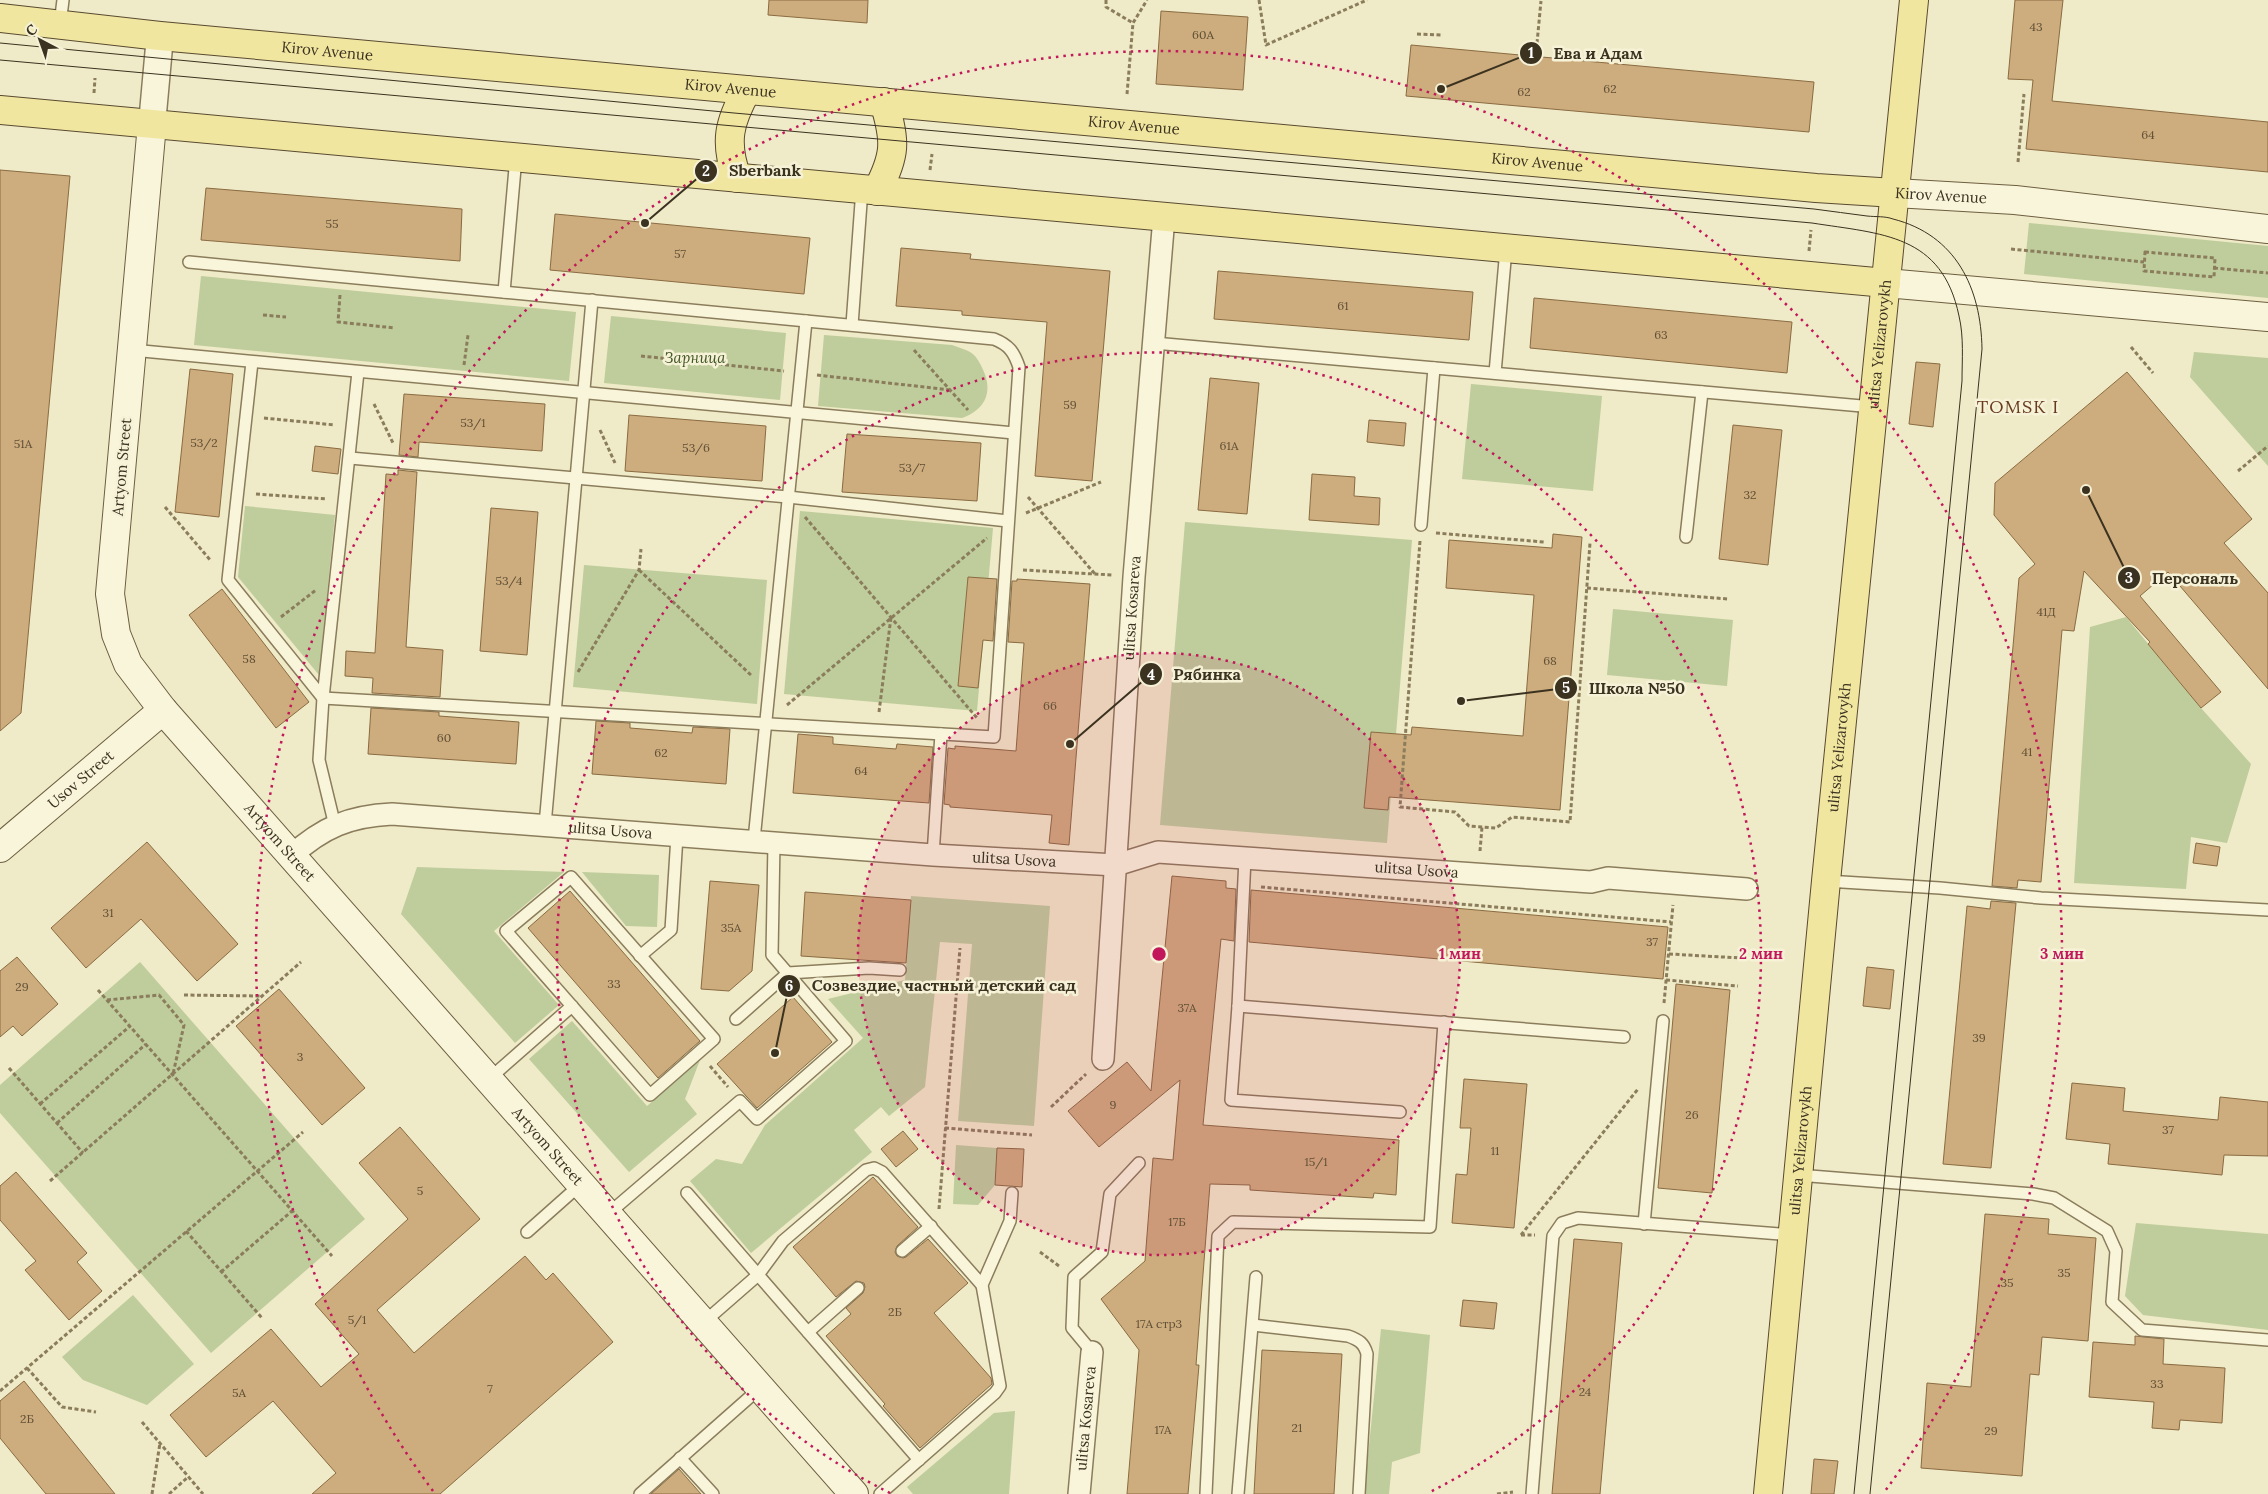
<svg xmlns="http://www.w3.org/2000/svg" width="2268" height="1494" viewBox="0 0 2268 1494" font-family="Lora,serif">
	<style>
		.green { fill: #becd9b }
		.building { fill: #cdac7d; stroke: #8a6b42 }
		.lines { fill: none; stroke-linecap: round; stroke-linejoin: round }
		.service-casing { stroke: #8b7d5c; stroke-width: 14 }
		.minor-casing { stroke: #8b7d5c; stroke-width: 24 }
		.tertiary-casing { stroke: #8b7d5c; stroke-width: 29 }
		.secondary-casing { stroke: #6d5e3f; stroke-width: 30 }
		.primary-casing { stroke: #594a30; stroke-width: 30 }
		.path { stroke: #8b7d5c; stroke-width: 3; stroke-dasharray: 4 2.5; stroke-linecap: butt }
		.service { stroke: #f9f5db; stroke-width: 11 }
		.minor { stroke: #f9f5db; stroke-width: 21 }
		.tertiary { stroke: #f9f5db; stroke-width: 26 }
		.secondary { stroke: #f9f5db; stroke-width: 28 }
		.primary { stroke: #f1e6a0; stroke-width: 28 }
		.tram { stroke: #3b3220; stroke-width: 1 }
		.ring { fill: none; stroke: #c2185b; stroke-width: 2.5; stroke-dasharray: 2.5 5 }
		.labels { text-anchor: middle; stroke-width: 5; stroke-linejoin: round; paint-order: stroke }
		.number-label { font-size: 12px; fill: #605037 }
		.street-label { font-size: 15px; fill: #3b3220; stroke: #f6f2d7 }
		.park-label { font-size: 15px; font-style: italic; fill: #425726; stroke: #f6f2d7 }
		.quarter-label { font-size: 18px; letter-spacing: 1px; fill: #683b1f; stroke: #f6f2d7 }
		.centre { fill: #c2185b; stroke: #f6f2d7; stroke-width: 2.5 }
		.ring-label { font-size: 15px; text-anchor: middle; font-weight: bold; fill: #c2185b; stroke: #f6f2d7; stroke-width: 5; stroke-linejoin: round; paint-order: stroke }
		.leader { fill: none; stroke: #3b3220; stroke-width: 2 }
		.callout-dot { fill: #3b3220; stroke: #f6f2d7; stroke-width: 2 }
		.mark-label { font-size: 15px; text-anchor: middle; font-weight: bold; fill: #fff }
		.callout-label { font-size: 16px; text-anchor: middle; font-weight: bold; fill: #3b3220; stroke: #f6f2d7; stroke-width: 5; stroke-linejoin: round; paint-order: stroke }
	</style>
	<rect width="100%" height="100%" fill="#efeac7"/>
	<g class="green">
		<path d="M2029,223l239,23v52l-244,-24z"/>
		<path d="M201,276l375,36 -7,69 -375,-36z"/>
		<path d="M611,316l175,17 -6,67 -176,-17z"/>
		<path d="M824,335l128,10c5,2 13,4 18,7 7,4 11,13 14,20 9,22 0,38 -22,46l-144,-12z"/>
		<path d="M2194,352l74,6v108l-78,-89z"/>
		<path d="M1471,384l131,12 -9,95 -131,-12z"/>
		<path d="M245,506l90,9 -16,160 -81,-98z"/>
		<path d="M800,511l193,17 -16,183 -193,-17z"/>
		<path d="M1185,522l227,18 -25,303 -227,-18z"/>
		<path d="M584,565l183,15 -10,124 -184,-17z"/>
		<path d="M1613,609l120,11 -6,66 -120,-11z"/>
		<path d="M2126,617l75,91 50,56 -24,79 -36,-6 -5,52 -112,-6 16,-256z"/>
		<path d="M417,867l147,5 -70,59 65,74 -44,38 -114,-129z"/>
		<path d="M582,872l77,3 -2,52 -31,-1z"/>
		<path d="M911,896l139,10 -16,220 -76,-5 14,-177 -32,-2 -15,145 -36,29 -8,-9 -27,23 18,22 -121,101 -61,-72 26,-22 26,5 23,-39 98,-87 -35,-39 77,-19z"/>
		<path d="M140,962l225,257 -154,134 -211,-240v-28z"/>
		<path d="M572,1021l75,85 53,-46 -15,39 12,15 -68,58 -100,-113z"/>
		<path d="M956,1145l41,3 -2,37 -17,20 -25,-1z"/>
		<path d="M2136,1223l132,11v96l-125,-15 -18,-19z"/>
		<path d="M133,1295l61,69 -47,41 -64,-25 -21,-23z"/>
		<path d="M1381,1329l49,6 -10,118 -28,9 -3,32h-25z"/>
		<path d="M1015,1411l-6,83h-96l-6,-7 87,-74z"/>
	</g>
	<g class="building">
		<path d="M769,0h99l-1,23 -99,-8z"/>
		<path d="M2015,0h48l-11,101 216,21v50l-242,-23 7,-69 -25,-1z"/>
		<path d="M1161,11l87,6 -5,73 -87,-6z"/>
		<path d="M1411,45l403,37 -5,50 -403,-36z"/>
		<path d="M0,170l70,6 -49,537 -21,18z"/>
		<path d="M206,188l256,21 -2,52 -259,-21z"/>
		<path d="M555,214l255,24 -6,56 -254,-24z"/>
		<path d="M901,248l70,6 -1,5 140,12 -18,210 -57,-5 12,-154 -85,-7v-4l-66,-5z"/>
		<path d="M1218,271l255,21 -4,48 -255,-21z"/>
		<path d="M1534,298l258,24 -5,51 -257,-25z"/>
		<path d="M1916,362l24,2 -7,63 -24,-3z"/>
		<path d="M190,369l43,5 -14,143 -44,-5z"/>
		<path d="M2127,372l125,147 -28,24 44,50v96l-100,-117 -28,24 81,96 -20,16 -53,-64 2,-2 -66,-71 -10,60 -12,-1 -21,252 -23,-2 -1,8 -25,-2 27,-308 16,-14 -41,-49 1,-32z"/>
		<path d="M1210,378l49,5 -12,131 -49,-4z"/>
		<path d="M404,394l141,10 -3,47 -123,-9 -1,15 -19,-2z"/>
		<path d="M629,415l137,11 -4,55 -137,-10z"/>
		<path d="M1369,420l37,3 -2,23 -37,-4z"/>
		<path d="M1733,425l49,5 -14,135 -49,-6z"/>
		<path d="M847,434l134,9 -4,58 -135,-9z"/>
		<path d="M315,446l26,3 -3,25 -26,-3z"/>
		<path d="M398,470l19,2 -11,175 37,3 -3,47 -68,-4 1,-15 -28,-2 1,-25 29,2 11,-179 12,1z"/>
		<path d="M1312,474l43,3 -1,19 26,2 -1,27 -70,-5z"/>
		<path d="M491,508l47,4 -11,143 -47,-4z"/>
		<path d="M1553,534l29,3 -22,273 -171,-13 -1,13 -24,-2 7,-76 40,3 1,-8 111,9 11,-141 -88,-7 3,-48 103,8z"/>
		<path d="M968,577l29,2 -4,62 -10,-1 -5,48 -20,-2z"/>
		<path d="M1017,579l73,5 -21,261 -20,-2 3,-28 -102,-8v-2l-6,-1 4,-56 7,1v-3l61,5 8,-108 -16,-1 4,-61h5z"/>
		<path d="M222,589l87,113 -33,26 -87,-113z"/>
		<path d="M371,708l68,4v4l80,6 -3,42 -148,-10z"/>
		<path d="M596,721l34,2v5l62,5 1,-6 37,2 -4,55 -134,-10z"/>
		<path d="M798,734l35,3v7l63,5 1,-5 36,3 -4,56 -136,-10z"/>
		<path d="M147,842l91,102 -41,37 -56,-62 -55,49 -35,-40z"/>
		<path d="M2196,843l24,4 -3,19 -24,-3z"/>
		<path d="M1172,876l54,5v7l10,1 -2,52 -13,-2 -18,186 196,15 -3,55 -22,-2 -1,5 -123,-8v-5l-40,-1 -14,181h3l-11,129h-61l12,-144 -38,-51 44,-38 8,-103 20,2 7,-80 -81,67 -31,-36 59,-49 24,29z"/>
		<path d="M710,881l49,4 -7,86 -23,20 -28,-2z"/>
		<path d="M1251,890l417,37 -5,52 -414,-37z"/>
		<path d="M570,891l130,150 -42,37 -130,-150z"/>
		<path d="M805,892l106,8 -5,63 -105,-7z"/>
		<path d="M1991,901l25,2 -25,265 -48,-4 24,-258 23,3z"/>
		<path d="M17,957l41,47 -36,32 -9,-10 -13,11v-66z"/>
		<path d="M1867,967l27,3 -4,39 -27,-3z"/>
		<path d="M1676,984l54,6 -18,203 -54,-5z"/>
		<path d="M279,989l86,99 -43,37 -86,-99z"/>
		<path d="M793,997l39,45 -75,66 -40,-44z"/>
		<path d="M1464,1079l63,5 -13,144 -62,-5 4,-49 11,1 4,-47h-11z"/>
		<path d="M2072,1083l53,5 -2,23 95,9 2,-23 48,5v54l-44,-1 -2,20 -114,-11 2,-20 -44,-5z"/>
		<path d="M400,1127l80,92 -103,91 37,43 111,-97 21,24 7,-7 60,69 -173,152h-128l24,-21 -63,-72 -67,56 -36,-42 101,-86 50,58 38,-33 -44,-50 93,-85 -49,-56z"/>
		<path d="M903,1131l15,18 -22,18 -15,-18z"/>
		<path d="M997,1148l27,1 -2,38 -27,-2z"/>
		<path d="M16,1172l71,81 -10,9 25,29 -33,29 -44,-50 11,-9 -36,-41v-34z"/>
		<path d="M873,1177l45,50 -21,19 -2,6 2,4 6,2 3,-1 22,-18 40,44 -34,30 57,65 1,6 -72,64 -37,-42 2,-2 -59,-68 25,-22 -5,-6 17,-15 2,-6 -1,-4 -8,-2 -20,16 -43,-50z"/>
		<path d="M1985,1214l64,5 -1,15 48,4 -8,103 -46,-4 -3,38 -9,-1 -8,102 -101,-8 6,-85 44,4z"/>
		<path d="M1574,1239l48,4 -22,251h-48z"/>
		<path d="M1463,1300l34,3 -3,26 -34,-3z"/>
		<path d="M2135,1336l29,3 -1,25 62,4 -3,55 -42,-3 -1,10 -27,-2 2,-26 -65,-5 4,-55 42,3z"/>
		<path d="M1262,1350l80,4 -8,140h-80z"/>
		<path d="M24,1381l91,113h-69l-46,-56v-37z"/>
		<path d="M1814,1459l24,2 -4,33h-23z"/>
		<path d="M679,1469l22,25h-50z"/>
	</g>
	<g class="lines">
		<g class="service-casing">
			<g id="service">
				<path d="M60,24l3,-24"/>
				<path d="M189,262l805,77c15,6 20,13 25,28l-25,370 -671,-39 -95,-118 24,-218"/>
				<path d="M504,292l12,-135"/>
				<path d="M852,325l10,-136"/>
				<path d="M1154,343l719,64"/>
				<path d="M132,350l882,83"/>
				<path d="M1495,373l11,-124"/>
				<path d="M350,458l438,39 220,24"/>
				<path d="M1421,525l13,-157"/>
				<path d="M1686,537l16,-145"/>
				<path d="M545,825l47,-525"/>
				<path d="M335,826l-16,-66 4,-62 35,-326"/>
				<path d="M754,840l52,-519"/>
				<path d="M933,855l8,-121"/>
				<path d="M1245,858l-7,148 -7,94 169,12"/>
				<path d="M571,877l143,162 -64,56 -144,-164z"/>
				<path d="M1826,881l114,7 101,10 227,12"/>
				<path d="M640,956l31,-26 6,-94"/>
				<path d="M1238,1006l386,31"/>
				<path d="M736,1019l52,-46 81,-5 31,2"/>
				<path d="M489,1079l83,-73"/>
				<path d="M1798,1175l235,19 21,4 53,33 9,20 -4,51 30,28 126,10"/>
				<path d="M687,1193l232,267"/>
				<path d="M608,1214l132,-113 17,18 89,-78 -74,-86 2,-113"/>
				<path d="M1644,1224l19,-203"/>
				<path d="M527,1232l54,-48"/>
				<path d="M902,1251l29,-25"/>
				<path d="M703,1323l55,-48 25,-34 83,-71 8,-2 8,4 100,113"/>
				<path d="M1253,1325l95,11c11,4 16,7 19,18l-8,140"/>
				<path d="M808,1332l50,-44"/>
				<path d="M1092,1352l-20,-24 2,-51 28,-25 8,-58 29,-31"/>
				<path d="M680,1458l33,36"/>
				<path d="M640,1494l120,-106"/>
				<path d="M880,1494l115,-101 5,-7 -18,-101 28,-64 2,-28"/>
				<path d="M1206,1494l12,-258 15,-14 197,5 14,-205"/>
				<path d="M1238,1494l18,-217"/>
				<path d="M1532,1494l21,-258 9,-13 16,-5 214,17"/>
			</g>
		</g>
		<g class="minor-casing">
			<g id="minor">
				<path id="s1" d="M291,856c32,-29 59,-40 101,-42l541,41 183,10 42,-13 433,30 17,-4 139,11"/>
				<path id="s2" d="M1103,1059l31,-482 30,-360"/>
				<path id="s3" d="M1079,1494l13,-142"/>
			</g>
		</g>
		<g class="tertiary-casing">
			<path id="tertiary" d="M152,124l8,-88"/>
		</g>
		<g class="secondary-casing">
			<g id="secondary">
				<path id="s4" d="M152,124l-42,470 6,40 12,30 35,46 691,784"/>
				<path id="s5" d="M1895,193l120,7 253,29"/>
				<path d="M1886,283l382,34"/>
				<path id="s6" d="M0,848l163,-138"/>
			</g>
		</g>
		<g class="primary-casing">
			<g id="primary">
				<path id="s7" d="M0,18l160,18 1656,152 79,5"/>
				<path d="M0,110l1886,173"/>
				<path d="M737,178c-13,-36 -8,-56 10,-88"/>
				<path d="M877,191c19,-36 19,-50 7,-89"/>
				<path id="s8" d="M1768,1494l58,-613 88,-881"/>
			</g>
		</g>
		<g class="path">
			<path d="M1106,0v7l27,16"/>
			<path d="M1259,0l7,45 101,-45"/>
			<path d="M1417,34l26,1"/>
			<path d="M1537,43l4,-42"/>
			<path d="M94,93l1,-15"/>
			<path d="M1127,94l6,-71 14,-23"/>
			<path d="M2018,162l6,-68"/>
			<path d="M930,170l2,-16"/>
			<path d="M2011,249l133,13"/>
			<path d="M1809,251l2,-21"/>
			<path d="M2145,252l70,6 -1,19 -70,-6z"/>
			<path d="M2214,268l54,5"/>
			<path d="M340,295l-2,27 57,6"/>
			<path d="M263,315l23,2"/>
			<path d="M2131,347l22,26"/>
			<path d="M914,350l54,60"/>
			<path d="M641,356l143,15"/>
			<path d="M464,365l4,-30"/>
			<path d="M817,375l134,15"/>
			<path d="M374,404l19,39"/>
			<path d="M264,418l71,7"/>
			<path d="M600,430l15,33"/>
			<path d="M2238,471l30,-25"/>
			<path d="M256,494l71,5"/>
			<path d="M1028,497l67,77"/>
			<path d="M165,507l46,54"/>
			<path d="M1026,513l75,-31"/>
			<path d="M805,517l172,201"/>
			<path d="M1436,533l108,9"/>
			<path d="M1420,541l-20,266 55,5 14,14 27,2 16,-11 58,5 20,-279"/>
			<path d="M639,570l113,106"/>
			<path d="M1023,570l89,5"/>
			<path d="M1587,588l141,11"/>
			<path d="M281,617l35,-27"/>
			<path d="M578,672l61,-102 2,-21"/>
			<path d="M787,705l200,-167"/>
			<path d="M879,712l12,-95"/>
			<path d="M1480,851l2,-24"/>
			<path d="M1261,887l410,35"/>
			<path d="M1669,954l72,4"/>
			<path d="M1666,980l72,6"/>
			<path d="M98,990l234,266"/>
			<path d="M184,995l77,1"/>
			<path d="M107,1000l52,-5 25,30 -11,49"/>
			<path d="M1664,1003l9,-98"/>
			<path d="M710,1066l18,21"/>
			<path d="M9,1068l74,85"/>
			<path d="M40,1104l90,-78"/>
			<path d="M1051,1107l35,-33"/>
			<path d="M57,1123l89,-79"/>
			<path d="M945,1128l87,7"/>
			<path d="M50,1181l251,-219"/>
			<path d="M939,1209l21,-261"/>
			<path d="M186,1231l76,87"/>
			<path d="M1521,1235l117,-146"/>
			<path d="M1521,1235h14"/>
			<path d="M1040,1252l19,14"/>
			<path d="M221,1272l71,-61"/>
			<path d="M27,1368l35,39 34,5"/>
			<path d="M0,1391l303,-259"/>
			<path d="M142,1422l61,72"/>
			<path d="M152,1494l8,-51"/>
			<path d="M169,1494l19,-17"/>
			<path d="M1497,1494l16,-2"/>
		</g>
		<use href="#service" class="service"/>
		<use href="#minor" class="minor"/>
		<use href="#tertiary" class="tertiary"/>
		<use href="#secondary" class="secondary"/>
		<use href="#primary" class="primary"/>
		<g class="tram">
			<path d="M0,43l734,70 1080,96c18,2 35,5 53,7 9,1 18,0 26,3 63,16 88,69 89,130l-112,1145"/>
			<path d="M0,60l1812,163c70,11 130,11 147,93 5,21 3,44 3,65l-108,1113"/>
		</g>
	</g>
	<circle cx="1159" cy="954" r="301" fill="#c2185b" fill-opacity=".12"/>
	<g class="ring">
		<circle cx="1159" cy="954" r="301"/>
		<path d="M890 1493A602 602 0 1 1 1428 1493"/>
		<path d="M433 1491A903 903 0 1 1 1885 1491"/>
	</g>
	<g class="labels">
		<g class="number-label">
			<text x="2036" y="31">43</text>
			<text x="1203" y="39">60А</text>
			<text x="1610" y="93">62</text>
			<text x="1524" y="96">62</text>
			<text x="2148" y="139">64</text>
			<text x="332" y="228">55</text>
			<text x="680" y="258">57</text>
			<text x="1343" y="310">61</text>
			<text x="1661" y="339">63</text>
			<text x="1070" y="409">59</text>
			<text x="473" y="427">53/1</text>
			<text x="204" y="447">53/2</text>
			<text x="23" y="448">51А</text>
			<text x="1229" y="450">61А</text>
			<text x="696" y="452">53/6</text>
			<text x="912" y="472">53/7</text>
			<text x="1750" y="499">32</text>
			<text x="509" y="585">53/4</text>
			<text x="2046" y="616">41Д</text>
			<text x="249" y="663">58</text>
			<text x="1550" y="665">68</text>
			<text x="1050" y="710">66</text>
			<text x="444" y="742">60</text>
			<text x="2027" y="756">41</text>
			<text x="661" y="757">62</text>
			<text x="861" y="775">64</text>
			<text x="108" y="917">31</text>
			<text x="731" y="932">35А</text>
			<text x="1652" y="946">37</text>
			<text x="614" y="988">33</text>
			<text x="22" y="991">29</text>
			<text x="1187" y="1012">37А</text>
			<text x="1979" y="1042">39</text>
			<text x="300" y="1061">3</text>
			<text x="1113" y="1109">9</text>
			<text x="1692" y="1119">26</text>
			<text x="2168" y="1134">37</text>
			<text x="1495" y="1155">11</text>
			<text x="1316" y="1166">15/1</text>
			<text x="420" y="1195">5</text>
			<text x="1177" y="1226">17Б</text>
			<text x="2064" y="1277">35</text>
			<text x="2007" y="1287">35</text>
			<text x="895" y="1316">2Б</text>
			<text x="357" y="1324">5/1</text>
			<text x="1159" y="1328">17А стр3</text>
			<text x="2157" y="1388">33</text>
			<text x="490" y="1393">7</text>
			<text x="1585" y="1396">24</text>
			<text x="239" y="1397">5А</text>
			<text x="27" y="1423">2Б</text>
			<text x="1297" y="1432">21</text>
			<text x="1163" y="1434">17А</text>
			<text x="1991" y="1435">29</text>
		</g>
		<g class="street-label">
			<text dy="5" stroke="none"><textPath href="#s7" startOffset="329">Kirov Avenue</textPath></text>
			<text dy="5" stroke="none"><textPath href="#s7" startOffset="734">Kirov Avenue</textPath></text>
			<text dy="5" stroke="none"><textPath href="#s7" startOffset="1139">Kirov Avenue</textPath></text>
			<text dy="5" stroke="none"><textPath href="#s7" startOffset="1544">Kirov Avenue</textPath></text>
			<text dy="5" stroke="none"><textPath href="#s5" startOffset="46">Kirov Avenue</textPath></text>
			<text dy="5" stroke="none"><textPath href="#s8" startOffset="1155">ulitsa Yelizarovykh</textPath></text>
			<text transform="translate(122 467) rotate(-85)" y="5">Artyom Street</text>
			<text dy="5" stroke="none"><textPath href="#s2" startOffset="452">ulitsa Kosareva</textPath></text>
			<text dy="5" stroke="none"><textPath href="#s8" startOffset="750">ulitsa Yelizarovykh</textPath></text>
			<text dy="5" stroke="none"><textPath href="#s6" startOffset="106">Usov Street</textPath></text>
			<text dy="5" stroke="none"><textPath href="#s1" startOffset="331">ulitsa Usova</textPath></text>
			<text dy="5" stroke="none"><textPath href="#s4" startOffset="779">Artyom Street</textPath></text>
			<text dy="5" stroke="none"><textPath href="#s1" startOffset="736">ulitsa Usova</textPath></text>
			<text dy="5" stroke="none"><textPath href="#s1" startOffset="1141">ulitsa Usova</textPath></text>
			<text dy="5" stroke="none"><textPath href="#s4" startOffset="1184">Artyom Street</textPath></text>
			<text dy="5" stroke="none"><textPath href="#s8" startOffset="345">ulitsa Yelizarovykh</textPath></text>
			<text dy="5" stroke="none"><textPath href="#s3" startOffset="76">ulitsa Kosareva</textPath></text>
		</g>
		<g class="park-label">
			<text x="695" y="363">Зарница</text>
		</g>
		<g class="quarter-label">
			<text x="2018" y="413">TOMSK I</text>
		</g>
	</g>
	<circle cx="1159" cy="954" r="8" class="centre"/>
	<g class="ring-label">
		<text x="1460" y="959">1 мин</text>
		<text x="1761" y="959">2 мин</text>
		<text x="2062" y="959">3 мин</text>
	</g>
	<path class="leader" d="M1441 89L1531 53M645 223L706 171M2086 490L2129 578M1070 744L1151 674M1461 701L1566 688M775 1053L789 986"/>
	<g class="callout-dot">
		<circle cx="1441" cy="89" r="5"/>
		<circle cx="645" cy="223" r="5"/>
		<circle cx="2086" cy="490" r="5"/>
		<circle cx="1070" cy="744" r="5"/>
		<circle cx="1461" cy="701" r="5"/>
		<circle cx="775" cy="1053" r="5"/>
		<circle cx="1531" cy="53" r="12"/>
		<circle cx="706" cy="171" r="12"/>
		<circle cx="2129" cy="578" r="12"/>
		<circle cx="1151" cy="674" r="12"/>
		<circle cx="1566" cy="688" r="12"/>
		<circle cx="789" cy="986" r="12"/>
	</g>
	<g class="mark-label">
		<text x="1531" y="58">1</text>
		<text x="706" y="176">2</text>
		<text x="2129" y="583">3</text>
		<text x="1151" y="680">4</text>
		<text x="1566" y="693">5</text>
		<text x="789" y="991">6</text>
	</g>
	<g class="callout-label">
		<text x="1598" y="59">Ева и Адам</text>
		<text x="765" y="176">Sberbank</text>
		<text x="2195" y="584">Персональ</text>
		<text x="1207" y="680">Рябинка</text>
		<text x="1637" y="694">Школа №50</text>
		<text x="944" y="991">Созвездие, частный детский сад</text>
	</g>
	<g transform="translate(40 40) rotate(319)" stroke="#f6f2d7" stroke-width="4" paint-order="stroke">
	<path d="M0-4L9 19L0 12L-9 19Z" fill="#3b3220"/>
	<text y="-8" font-size="14" font-weight="bold" text-anchor="middle" fill="#3b3220">С</text>
	</g>
</svg>
